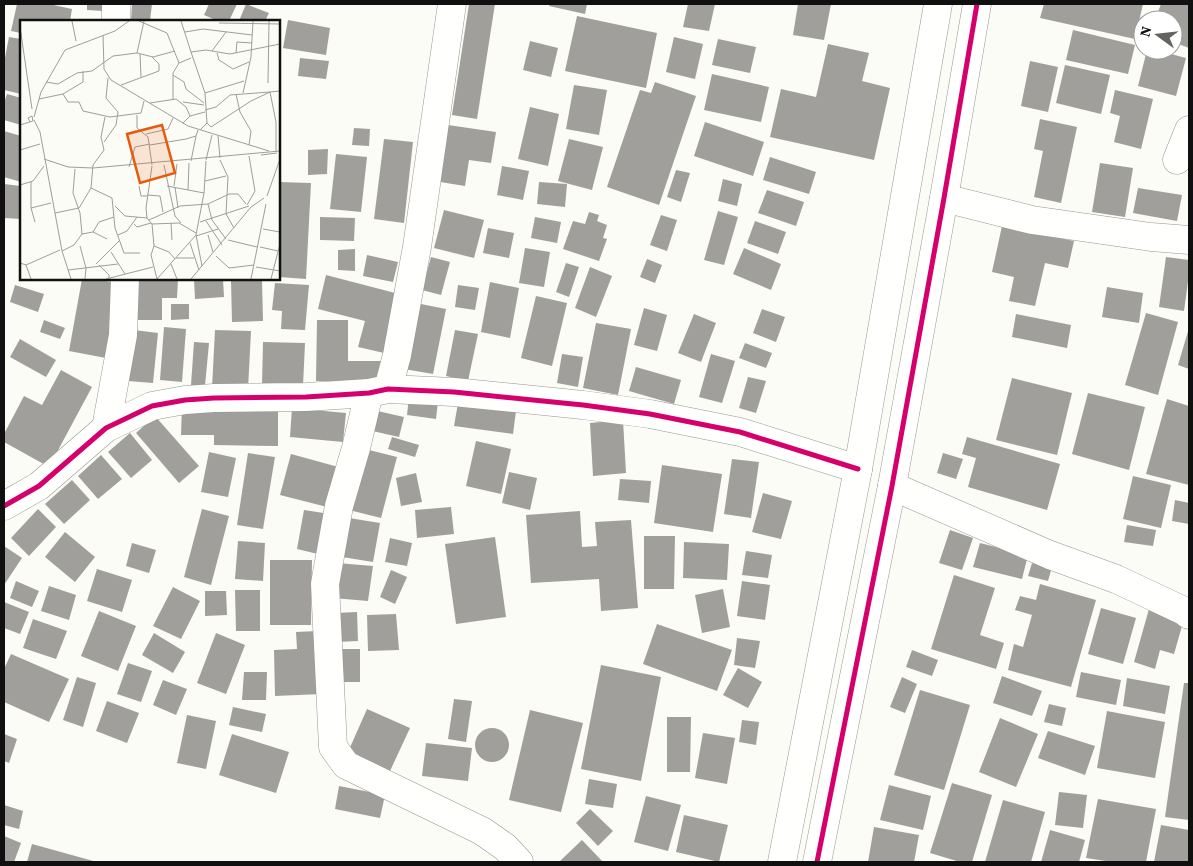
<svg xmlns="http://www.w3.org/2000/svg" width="1193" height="866" viewBox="0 0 1193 866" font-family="'Source Serif 4',serif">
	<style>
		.building { fill: #a09f9b }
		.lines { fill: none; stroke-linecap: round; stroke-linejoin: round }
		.minor-casing { stroke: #969694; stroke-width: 29 }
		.minor { stroke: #fffffe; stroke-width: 28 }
		.cycleway-casing { stroke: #fff; stroke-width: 8 }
		.cycleway { stroke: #d6006c; stroke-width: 5 }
		.inset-road { fill: none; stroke: #9e9e9a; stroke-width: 1 }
		.view { fill: #e8590c; fill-opacity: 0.15; stroke: #e8590c; stroke-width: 2.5 }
		.inset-edge { fill: none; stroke: #101010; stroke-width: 2.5 }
	</style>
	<rect width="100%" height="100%" fill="#fcfcf6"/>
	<g class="building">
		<path d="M17,4h32l23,5 -2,12h-49v12l-10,-2z"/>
		<path d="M87,4h16v7l-16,-1z"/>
		<path d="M132,4h20l-2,17h-19z"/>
		<path d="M209,4h28l-8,17h-11l-14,-6z"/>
		<path d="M246,4l23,9 -4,8h-26z"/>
		<path d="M469,4h26l-18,115 -25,-4z"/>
		<path d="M550,4h37l-2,10 -36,-8z"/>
		<path d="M688,4h27l-6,27 -26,-4z"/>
		<path d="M798,4h33l-7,36 -31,-5z"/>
		<path d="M1044,4h99l-8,35 -95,-21z"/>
		<path d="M1161,4h28v44l-16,-6v-22h-18z"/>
		<path d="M577,16l80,17 -11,55 -81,-17z"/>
		<path d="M288,20l42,8 -4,27 -43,-7z"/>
		<path d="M1073,30l62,15 -7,29 -62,-14z"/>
		<path d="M9,37l12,2v55l-17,-4v-27z"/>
		<path d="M674,37l29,7 -8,35 -29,-7z"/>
		<path d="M718,39l38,8 -6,26 -38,-8z"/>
		<path d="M530,41l28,7 -7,29 -28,-7z"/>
		<path d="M828,44l41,9 -7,28 28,7 -16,72 -104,-23 11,-48 35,8z"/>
		<path d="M1147,50h9l30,8 -10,38 -38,-10z"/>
		<path d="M300,58l29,3 -3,18 -28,-3z"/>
		<path d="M1030,61l28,6 -10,45 -27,-6z"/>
		<path d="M1065,65l45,10 -9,39 -45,-11z"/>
		<path d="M712,74l57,13 -8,35 -57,-12z"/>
		<path d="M655,82l41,14 -37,109 -52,-18 33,-97 11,3z"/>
		<path d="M574,85l33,5 -8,45 -33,-6z"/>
		<path d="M1115,90l38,9 -12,50 -27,-7 6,-26 -10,-3z"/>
		<path d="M7,94l14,4v27l-17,-5v-17z"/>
		<path d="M530,107l29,7 -11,52 -30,-7z"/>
		<path d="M1040,119l37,8 -16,76 -27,-6 9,-46 -9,-2z"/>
		<path d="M705,122l59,20 -11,34 -59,-20z"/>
		<path d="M448,125l48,7 -5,31 -22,-3 -4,26 -25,-4z"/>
		<path d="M354,128l16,1 -1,17 -17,-1z"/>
		<path d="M4,131l17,5v46l-17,-5z"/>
		<path d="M384,139l29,3 -9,81 -30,-4z"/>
		<path d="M569,139l34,8 -11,43 -34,-9z"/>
		<path d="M328,149l-1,25 -19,1v-25z"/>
		<path d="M336,154l31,3 -6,55 -31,-3z"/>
		<path d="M770,157l46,15 -7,22 -46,-14z"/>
		<path d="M1100,163l33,5 -8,49 -33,-5z"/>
		<path d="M502,166l27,5 -6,29 -26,-5z"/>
		<path d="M676,170l14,3 -9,29 -14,-5z"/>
		<path d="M723,179l19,5 -5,22 -19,-5z"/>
		<path d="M279,182l32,1 -5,96 -27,-2z"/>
		<path d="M539,182l28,2 -2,23 -28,-3z"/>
		<path d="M4,184l17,2v33l-17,-1z"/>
		<path d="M1138,188l44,7 -5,26 -44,-8z"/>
		<path d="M767,190l37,12 -8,24 -38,-13z"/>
		<path d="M444,210l40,10 -10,38 -40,-10z"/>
		<path d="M718,211l20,6 -14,48 -20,-5z"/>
		<path d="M589,212l10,3 -2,6 10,4 -4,13 4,1 -8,22 -36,-12 10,-28 12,3z"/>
		<path d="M661,215l16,5 -10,31 -17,-6z"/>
		<path d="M320,217l35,1 -1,23 -34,-1z"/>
		<path d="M535,217l26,5 -4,21 -26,-5z"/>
		<path d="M755,221l31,11 -8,22 -31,-11z"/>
		<path d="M1002,226l72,15 -6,27 -23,-5 -10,43 -26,-5 5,-24 -22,-5z"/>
		<path d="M488,228l26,5 -5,25 -26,-5z"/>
		<path d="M525,248l25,4 -6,35 -25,-4z"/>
		<path d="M744,248l37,16 -10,26 -38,-16z"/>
		<path d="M355,249v22l-17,-1v-20z"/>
		<path d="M367,255l31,7 -5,20 -30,-6z"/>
		<path d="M431,257l19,5 -9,33 -19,-5z"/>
		<path d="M1166,257l23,3v14l-5,37 -25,-4z"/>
		<path d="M647,259l15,6 -7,18 -15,-6z"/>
		<path d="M566,263l13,4 -10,30 -13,-5z"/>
		<path d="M590,267l22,9 -16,41 -21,-9z"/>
		<path d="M326,275l73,19 -15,59 -26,-6 7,-26 -47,-12z"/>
		<path d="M82,279h11l26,4 -13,75 -37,-7z"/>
		<path d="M135,279h43l-1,19h-15v22h-28z"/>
		<path d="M194,279h29l1,18 -29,2z"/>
		<path d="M262,280l1,41 -31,1 -1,-41z"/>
		<path d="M490,282l29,6 -9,50 -29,-6z"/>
		<path d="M275,283l34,2 -4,45 -24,-1 1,-18 -10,-1z"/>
		<path d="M15,285l29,9 -6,18 -28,-10z"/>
		<path d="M458,285l21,3 -4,22 -20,-3z"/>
		<path d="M1107,287l36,6 -4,30 -37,-6z"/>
		<path d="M536,296l31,7 -15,63 -31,-8z"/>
		<path d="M416,303l30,6 -13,65 -29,-5z"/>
		<path d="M171,304h18v15l-18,1z"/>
		<path d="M644,308l23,7 -10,36 -23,-6z"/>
		<path d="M762,309l23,8 -9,25 -23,-9z"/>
		<path d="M1146,313l32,9 -20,73 -33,-10z"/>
		<path d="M694,314l22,9 -15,39 -23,-9z"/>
		<path d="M1016,314l55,11 -4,23 -55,-11z"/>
		<path d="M44,320l21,8 -5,11 -20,-7z"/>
		<path d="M317,320h31v41h33l-1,20h-64z"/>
		<path d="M596,323l35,6 -13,66 -35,-7z"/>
		<path d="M164,327l22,2 -4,53 -22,-2z"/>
		<path d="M1189,328v41l-11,-4z"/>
		<path d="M134,330l24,3 -5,50 -25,-2z"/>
		<path d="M215,330l36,1 -3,58 -36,-1z"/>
		<path d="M455,330l23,4 -10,47 -22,-5z"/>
		<path d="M20,339l36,21 -10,17 -36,-20z"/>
		<path d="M194,342l15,1 -4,43 -14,-1z"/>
		<path d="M263,342l42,1 -2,43 -41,-1z"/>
		<path d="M745,343l27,10 -6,15 -27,-10z"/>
		<path d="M562,354l21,3 -5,30 -21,-4z"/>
		<path d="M711,354l24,7 -13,42 -23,-6z"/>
		<path d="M636,367l45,13 -7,24 -45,-13z"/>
		<path d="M61,370l31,17 -43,80 -45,-25v-8l20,-38 18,9z"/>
		<path d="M748,377l18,4 -10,32 -17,-5z"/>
		<path d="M1012,378l60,15 -15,62 -61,-15z"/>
		<path d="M1088,393l57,14 -16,63 -57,-16z"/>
		<path d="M409,397l29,4 -2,18 -29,-4z"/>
		<path d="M1167,399l22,7v79l-43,-11z"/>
		<path d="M458,403l58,8 -3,23 -59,-8z"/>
		<path d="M182,406l96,1v39l-64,-1v-10h-33z"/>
		<path d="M292,408l54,5 -3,29 -53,-5z"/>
		<path d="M373,410l31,7 -5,20 -31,-7z"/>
		<path d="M155,416l44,50 -20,17 -43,-50z"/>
		<path d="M623,420l3,53 -33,3 -3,-53z"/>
		<path d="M130,433l22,27 -21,18 -23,-26z"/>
		<path d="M392,437l27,8 -4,12 -27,-8z"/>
		<path d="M967,437l93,27 -13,46 -79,-23 8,-29 -14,-4z"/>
		<path d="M476,441l35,8 -10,45 -35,-8z"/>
		<path d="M361,448l36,9 -16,61 -36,-9z"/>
		<path d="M209,452l27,6 -8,39 -27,-5z"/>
		<path d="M248,453l27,4 -12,72 -26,-4z"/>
		<path d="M943,453l20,6 -7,20 -19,-6z"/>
		<path d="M291,454l51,14 -11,40 -51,-13z"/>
		<path d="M101,455l21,24 -24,20 -20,-23z"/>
		<path d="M732,459l27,3 -8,56 -27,-4z"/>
		<path d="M662,465l60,9 -9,58 -59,-9z"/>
		<path d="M509,472l28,6 -7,32 -28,-7z"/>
		<path d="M416,473l6,29 -21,4 -5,-28z"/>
		<path d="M1133,476l38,9 -10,43 -38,-9z"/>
		<path d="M620,479l31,2 -2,22 -31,-3z"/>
		<path d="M72,480l18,20 -26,24 -19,-20z"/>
		<path d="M763,493l29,8 -11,38 -29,-7z"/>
		<path d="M1175,500l14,3v21l-17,-3z"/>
		<path d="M451,507l3,27 -37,4 -2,-28z"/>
		<path d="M38,509l18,18 -27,29 -18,-18z"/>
		<path d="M202,509l27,7 -18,69 -27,-8z"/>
		<path d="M304,510l26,4 -8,41 -25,-6z"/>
		<path d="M580,511l2,36 15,-1 -2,-24 36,-2 7,88 -37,3 -2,-32 -68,4 -5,-68z"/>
		<path d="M343,517l37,6 -7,39 -37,-6z"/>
		<path d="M1127,525l29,5 -3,16 -29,-4z"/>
		<path d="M950,530l23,8 -11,32 -23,-7z"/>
		<path d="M65,532l30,25 -20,25 -30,-25z"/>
		<path d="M644,536h31l-1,53h-30z"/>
		<path d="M495,537l11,80 -50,7 -11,-80z"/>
		<path d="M390,538l22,5 -5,23 -22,-4z"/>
		<path d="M238,541l27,2 -2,38 -28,-2z"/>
		<path d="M684,542l45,2 -2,36 -44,-2z"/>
		<path d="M132,543l24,7 -7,23 -23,-7z"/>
		<path d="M980,543l48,12 -6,24 -49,-12z"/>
		<path d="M4,546l18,12 -18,27z"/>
		<path d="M746,551l26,4 -4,23 -26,-3z"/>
		<path d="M270,560h42l-1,65h-41z"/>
		<path d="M337,563l36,3 -5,35 -35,-3z"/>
		<path d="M1032,563l20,4 -4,14 -20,-5z"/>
		<path d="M97,569l35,11 -10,32 -35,-11z"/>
		<path d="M391,570l16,7 -12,27 -15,-7z"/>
		<path d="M954,575l41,13 -15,47 24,8 -8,26 -65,-20z"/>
		<path d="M16,581l23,10 -7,16 -22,-9z"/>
		<path d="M742,581l28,4 -5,35 -28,-4z"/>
		<path d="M1040,584l56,16 -25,87 -63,-17 6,-26 9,3 9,-32 -17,-5 5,-14 16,4z"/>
		<path d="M49,586l27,9 -7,25 -28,-9z"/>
		<path d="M173,587l27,14 -19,38 -28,-13z"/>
		<path d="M723,589l7,38 -28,6 -7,-38z"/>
		<path d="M235,590h25v41h-24z"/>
		<path d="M205,591h21l1,24 -22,1z"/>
		<path d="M4,602l25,10 -9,22 -16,-6z"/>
		<path d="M1101,608l35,10 -13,46 -35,-10z"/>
		<path d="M1149,609l35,10 -10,35 -14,-4 -5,19 -21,-7z"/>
		<path d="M99,611l37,15 -18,45 -37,-15z"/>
		<path d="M357,612l1,29 -22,1 -1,-29z"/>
		<path d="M396,614l3,36 -31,1 -1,-36z"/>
		<path d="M33,619l34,12 -11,28 -33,-11z"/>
		<path d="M657,624l75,26 -15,41 -74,-27z"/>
		<path d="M318,631l4,63 -47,2 -1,-46 23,-1 -1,-17z"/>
		<path d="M154,633l31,19 -12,21 -31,-18z"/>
		<path d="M216,633l29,12 -19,49 -29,-11z"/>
		<path d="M737,638l23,3 -5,27 -21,-3z"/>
		<rect x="335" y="649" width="25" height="33"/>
		<path d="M912,650l26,10 -6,16 -26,-9z"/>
		<path d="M11,654l58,25 -20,43 -45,-20v-33z"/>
		<path d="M128,663l24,8 -11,31 -24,-8z"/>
		<path d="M601,665l60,12 -20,104 -60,-12z"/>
		<path d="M738,668l24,14 -14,26 -25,-13z"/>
		<path d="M244,672h23l-1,28h-24z"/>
		<path d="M1081,672l40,8 -5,25 -40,-8z"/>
		<path d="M1002,676l40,15 -10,25 -39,-13z"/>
		<path d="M77,677l19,6 -13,44 -20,-7z"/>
		<path d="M902,677l15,7 -12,29 -15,-6z"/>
		<path d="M1127,678l43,8 -5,28 -42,-8z"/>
		<path d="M163,680l24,9 -11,26 -23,-10z"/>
		<path d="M1184,683h5v137l-24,-3z"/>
		<path d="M920,690l50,15 -26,85 -50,-15z"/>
		<path d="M454,699l18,2 -6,41 -18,-3z"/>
		<path d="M107,701l32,12 -12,30 -31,-12z"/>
		<path d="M1049,704l17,4 -4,18 -18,-4z"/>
		<path d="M233,707l33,7 -4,18 -33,-7z"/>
		<path d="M367,709l43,19 -20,43 -42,-19z"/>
		<path d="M530,710l53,13 -22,89 -52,-12z"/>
		<path d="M1107,711l58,11 -10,56 -58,-10z"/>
		<path d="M187,715l29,6 -10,48 -29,-6z"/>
		<path d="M667,717h24l-1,55h-23z"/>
		<path d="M1000,718l38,16 -22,53 -37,-15z"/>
		<path d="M742,720l17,2 -3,23 -17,-3z"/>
		<circle cx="492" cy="745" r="17"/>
		<path d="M1048,731l47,15 -10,29 -47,-17z"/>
		<path d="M703,733l32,5 -8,46 -32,-6z"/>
		<path d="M4,734l13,5 -8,24 -5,-2z"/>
		<path d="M232,734l57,18 -13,41 -57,-18z"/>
		<path d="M426,743l46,5 -4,33 -46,-5z"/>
		<path d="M589,779l28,5 -4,24 -28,-4z"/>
		<path d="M952,783l40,12 -20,67h-12l-30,-9z"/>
		<path d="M889,785l42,11 -8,34 -43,-10z"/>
		<path d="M339,786l46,9 -5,23 -45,-9z"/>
		<path d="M1059,792l28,3 -4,33 -28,-3z"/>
		<path d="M646,796l35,9 -13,46 -34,-9z"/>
		<path d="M1098,799l58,10 -10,53h-34l-26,-4z"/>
		<path d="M1003,800l42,12 -14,50h-46z"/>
		<path d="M4,805l19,6 -4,18 -15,-4z"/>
		<path d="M590,809l23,22 -15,15 -22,-23z"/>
		<path d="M684,815l44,10 -9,37 -43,-10z"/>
		<path d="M1161,825l28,5v32h-35z"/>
		<path d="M874,827l45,8 -5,27h-46z"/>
		<path d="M1050,830l35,10 -6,22h-38z"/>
		<path d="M4,836l17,7 -7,19h-10z"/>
		<path d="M582,840l21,22h-44z"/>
		<path d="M32,844l65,18h-70z"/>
	</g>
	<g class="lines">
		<g class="minor-casing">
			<g id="minor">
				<path d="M116,21v-17"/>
				<path d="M1177,160l12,-30"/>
				<path d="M944,198l88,22 119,17 38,3"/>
				<path d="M388,389l9,-34 20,-108 35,-243"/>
				<path d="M369,393l-13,55 -17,58 -14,78 8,163 13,18 136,66 23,16 14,15"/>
				<path d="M106,428l17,-93 2,-56"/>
				<path d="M892,486l158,69 66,24 68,32 5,4"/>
				<path d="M4,506l35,-20 67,-58 46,-22 33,-6 29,-2 92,-1 63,-4 19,-4 66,3 129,13 67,9 90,18 118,37"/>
				<path d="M782,862l76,-393 80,-465"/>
				<path d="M817,862l75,-376 52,-288 33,-194"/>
			</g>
		</g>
		<use href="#minor" class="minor"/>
		<g class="cycleway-casing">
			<g id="cycleway">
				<path d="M4,506l35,-20 67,-58 46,-22 33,-6 29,-2 92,-1 63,-4 19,-4 66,3 129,13 67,9 90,18 118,37"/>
				<path d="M817,862l75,-376 52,-288 33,-194"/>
			</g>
		</g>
		<use href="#cycleway" class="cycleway"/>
	</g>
	<g transform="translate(20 20)">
		<rect width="260" height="260" fill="#fcfcf6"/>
		<path class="inset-road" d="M52,1l4,20M119,1l28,12 12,30M161,1l10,31 15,-2 24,4 50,-10M199,3l61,1M0,7l12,82M165,12l18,-3 49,6M83,15l1,34 7,11 77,46 81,25M192,31l14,-19M171,32l14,41 2,30 -7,7M117,33l7,-32M197,33l2,7 14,9 16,-7M216,33l1,-11 15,1M120,34l1,23M153,55l11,7 2,7 18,14M26,62l12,2 19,-11 15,-2 21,-15 24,-3 16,4 22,-6M248,63l1,-62M101,65l38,-14v-7l-7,-7M185,73l39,-12M223,73l8,-36 2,-36M43,74l5,8h11l4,9 27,6 31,-4 3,-12M216,74l4,18 11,19 -2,14M19,79l24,-5 20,-12v-11M153,79v-26l6,-10 12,-5M163,82l21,3M130,83l26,-4 10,8 4,9M185,90l11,-3 14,-12 40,-3 6,30v30M117,95v13l11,9 4,28M14,97l7,-25 24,-42 50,-19 14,-10M14,100l6,12 22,119 9,28M163,103l7,-7 15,-4M187,103l4,4 40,-26 19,-9 10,-1M0,105l13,-4 -1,-5 -4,2 2,4M126,114l22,-5 5,-11M198,116l2,22M84,122l12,-17 2,-13 -12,-14 2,-20M130,125l36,-6 10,-3 2,-6M0,130l20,-6M241,135l16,-2M24,139l24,8 25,1 187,-17M186,140l6,-25M200,140l8,17 -2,37 8,14M171,141l5,-25M144,145l11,51 6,7M132,146l-6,42 1,10 5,6 2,22 -3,9 6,24M109,147l6,-20 15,-3M185,161l21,-5M0,165l13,-4 11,-15M119,166l2,10h6M147,166l37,7M154,166l3,-22M155,167l3,21M71,168l21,10 3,30 9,25h16M168,170l1,-27M127,175l13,1 3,16M247,176l13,-37M188,184l4,16 14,19M227,185l8,-14 -6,-35M95,186l10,10 22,2M11,188v-26M59,188l12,-20 2,-23 11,-15 -3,-13 4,-20M35,193l24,-5M129,200l31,-14 28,-2 21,-10h9l8,10M186,201l16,24M15,202l-4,-14 20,-5M180,202l49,-16M151,203l1,17M114,204l3,3 14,-4M132,204l27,-1 17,10M243,209l17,3M73,212l14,7M62,214l11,-2 6,-10 15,-5M98,215l9,-4 10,-14M176,215l6,31M188,215l5,17M176,216l22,-7M208,220l29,7M170,223l9,27M60,226l6,22 -1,11M134,226l15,6 6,7M240,227l18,4M42,231l12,-6 8,-11 -2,-21 -7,-20 2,-24M91,232l14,22M196,236l13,12 25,-3M156,238h18M0,243l6,2 5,14M76,244l24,-24M151,244l6,15M6,245l34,-15M79,245l10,10v3M236,247l24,4M48,250l50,-6M86,259l47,-12M137,259l39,-44 8,-42 2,-32M171,259l60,-72 13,-9M231,259l15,-75M251,259l9,-35"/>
		<path class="view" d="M142,105l13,48 -35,10 -13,-49z"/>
		<rect width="260" height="260" class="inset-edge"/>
	</g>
	<rect width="1193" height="866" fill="none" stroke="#101010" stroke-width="10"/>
	<g transform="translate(1158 35) rotate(285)"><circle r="24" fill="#ffffff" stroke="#9f9f9f"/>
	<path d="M0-4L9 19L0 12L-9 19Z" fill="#636360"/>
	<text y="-8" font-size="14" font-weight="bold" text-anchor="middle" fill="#101010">N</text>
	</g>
</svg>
